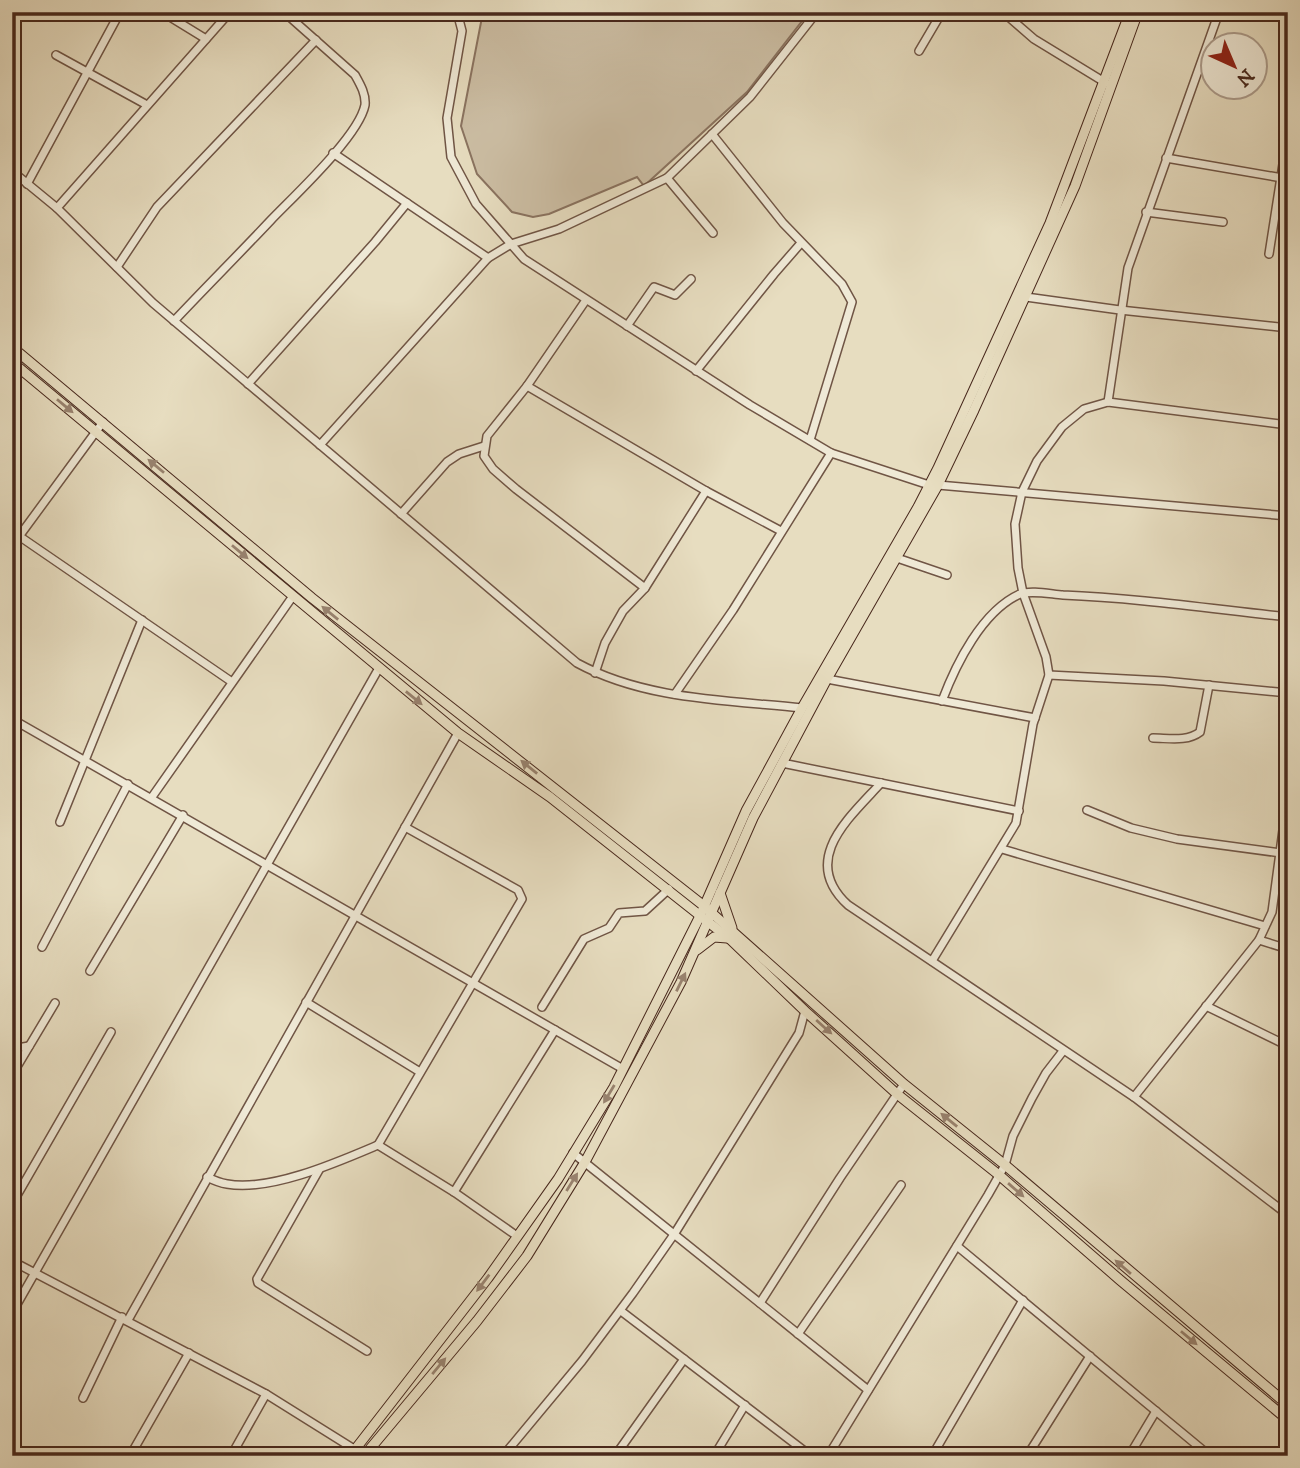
<svg xmlns="http://www.w3.org/2000/svg" width="1300" height="1468" viewBox="0 0 1300 1468" font-family="'IM FELL DW Pica',serif">
	<style>
		.green { fill: #ccbea4; stroke: #8a7360; stroke-width: 2 }
		.lines { fill: none; stroke-linecap: round; stroke-linejoin: round }
		.minor-casing { stroke: #705545; stroke-width: 10 }
		.major-casing { stroke: #48281c; stroke-width: 11 }
		.minor { stroke: #efe9d6; stroke-width: 7 }
		.major { stroke: #e7ddc0; stroke-width: 9 }
		.oneway { fill: #98826e }
	</style>
	<rect width="100%" height="100%" fill="#e7ddc0"/>
	<filter id="stains"><feTurbulence type="fractalNoise" baseFrequency=".00286" numOctaves="4"/><feColorMatrix values="0 0 0 0 .2 0 0 0 0 .09 0 0 0 0 .02 0 0 0 .5 -.17"/></filter>
	<radialGradient id="worn" r=".72"><stop offset=".6" stop-color="#630" stop-opacity="0"/><stop offset="1" stop-color="#630" stop-opacity=".3"/></radialGradient>
	<path class="green" d="M483,12h326l-62,80 -103,94 -7,-9 -88,37 -16,3 -21,-5 -35,-38 -16,-48z"/>
	<g class="lines">
		<g class="minor-casing">
			<g id="minor">
				<path d="M162,12l44,27"/>
				<path d="M230,12l-173,196 96,95 424,360c68,37 150,37 225,45"/>
				<path d="M457,12l5,19 -15,87 4,39 25,47 48,55 226,146 81,48 98,32"/>
				<path d="M1003,12l31,27 72,44"/>
				<path d="M919,51l23,-39"/>
				<path d="M56,55l91,50"/>
				<path d="M712,134l71,89 59,61 10,18 -42,138"/>
				<path d="M333,153l155,105"/>
				<path d="M1166,158l122,21"/>
				<path d="M12,171l45,37"/>
				<path d="M667,178l46,55"/>
				<path d="M27,184l93,-172"/>
				<path d="M1146,212l77,10"/>
				<path d="M1269,254l19,-122"/>
				<path d="M117,267l40,-60 159,-167"/>
				<path d="M1026,297l94,13 168,18"/>
				<path d="M586,300l-59,86 -40,50 -3,20 9,13 23,20 129,99"/>
				<path d="M174,321c32,-34 65,-67 97,-101 23,-24 88,-84 94,-115 1,-11 -5,-21 -10,-30l-71,-63"/>
				<path d="M627,326l27,-39 21,8 16,-16"/>
				<path d="M696,371l78,-97 27,-31"/>
				<path d="M248,384l127,-142 32,-39"/>
				<path d="M527,386l179,105 75,40"/>
				<path d="M1108,402l20,-134 91,-256"/>
				<path d="M320,445l168,-187 23,-14 48,-15 108,-51 83,-81 67,-85"/>
				<path d="M938,485l350,31"/>
				<path d="M401,514l46,-52 12,-8 25,-8"/>
				<path d="M19,536l213,146"/>
				<path d="M12,546l91,-124"/>
				<path d="M897,558l50,17"/>
				<path d="M595,673l10,-30 18,-32 22,-23 61,-97"/>
				<path d="M1049,675l115,6 124,12"/>
				<path d="M827,679l208,39"/>
				<path d="M675,694l58,-84 98,-157"/>
				<path d="M942,701c14,-37 40,-90 78,-107 11,-4 30,0 43,1 75,3 150,14 225,22"/>
				<path d="M12,719l611,350"/>
				<path d="M1153,738c15,0 34,4 47,-6l9,-47"/>
				<path d="M782,763l237,48"/>
				<path d="M881,783c-32,35 -82,77 -33,122l286,192 154,118"/>
				<path d="M152,797l141,-201"/>
				<path d="M1087,810l44,18 46,11 111,15"/>
				<path d="M60,822l82,-202"/>
				<path d="M1002,849l263,77"/>
				<path d="M1259,940l29,9"/>
				<path d="M42,947l86,-163"/>
				<path d="M932,961l84,-138 17,-99 16,-49 -3,-18 -23,-64 -5,-25 -3,-44 7,-32 15,-31 25,-34 22,-18 24,-7 180,23"/>
				<path d="M90,971l93,-156"/>
				<path d="M306,1002l114,70"/>
				<path d="M1206,1006l82,40"/>
				<path d="M542,1007l42,-68 25,-11 10,-15 26,-2 24,-22"/>
				<path d="M12,1049l17,-3"/>
				<path d="M12,1075l43,-72"/>
				<path d="M1134,1097l125,-157 13,-28 16,-119"/>
				<path d="M378,1145l144,-246 -4,-9 -113,-63"/>
				<path d="M573,1153l295,237"/>
				<path d="M319,1170l-62,109 1,4 109,68"/>
				<path d="M207,1177c6,3 13,6 20,7 43,8 111,-22 151,-39l76,47 63,44"/>
				<path d="M454,1192l101,-162"/>
				<path d="M12,1204l99,-172"/>
				<path d="M957,1246l253,210"/>
				<path d="M12,1261l254,133 88,55"/>
				<path d="M760,1303l80,-125 64,-94"/>
				<path d="M621,1311l190,145"/>
				<path d="M12,1313l367,-645"/>
				<path d="M128,1320l330,-587"/>
				<path d="M798,1334l103,-149"/>
				<path d="M83,1398l39,-81"/>
				<path d="M12,1455l1,1"/>
				<path d="M130,1456l59,-103"/>
				<path d="M231,1456l35,-62"/>
				<path d="M503,1456l79,-95 51,-68 42,-60 124,-200 6,-22"/>
				<path d="M615,1456l69,-97"/>
				<path d="M714,1456l31,-51"/>
				<path d="M828,1456l160,-261 17,-30 8,-29 19,-38 14,-25 17,-22"/>
				<path d="M932,1456l91,-156"/>
				<path d="M1027,1456l63,-100"/>
				<path d="M1129,1456l27,-45"/>
			</g>
		</g>
		<g class="major-casing">
			<g id="major">
				<path d="M12,347l300,251 392,308 200,178 101,81 283,240"/>
				<path d="M12,362l446,371 92,64 181,143 74,71 92,83 102,81 121,105 168,140"/>
				<path d="M720,893l12,35"/>
				<path d="M697,950l17,-13 13,1"/>
				<path d="M350,1456l138,-178 70,-99 56,-92 86,-171 46,-105 56,-103 116,-201 20,-39 112,-245 80,-211"/>
				<path d="M364,1456l113,-135 50,-65 58,-94 96,-180 72,-164 74,-139 111,-194 36,-75 101,-224 63,-174"/>
			</g>
		</g>
		<use href="#minor" class="minor"/>
		<use href="#major" class="major"/>
	</g>
	<defs><path id="oneway-solid" d="M-6-.8H1V-3.2L6.5 0L1 3.2V.8H-6Z" transform="scale(1.75)"/></defs>
	<g class="oneway">
		<use href="#oneway-solid" transform="translate(65 406) rotate(40)"/>
		<use href="#oneway-solid" transform="translate(156 466) rotate(-140)"/>
		<use href="#oneway-solid" transform="translate(240 552) rotate(40)"/>
		<use href="#oneway-solid" transform="translate(330 613) rotate(-141)"/>
		<use href="#oneway-solid" transform="translate(414 698) rotate(39)"/>
		<use href="#oneway-solid" transform="translate(529 767) rotate(-141)"/>
		<use href="#oneway-solid" transform="translate(681 982) rotate(-64)"/>
		<use href="#oneway-solid" transform="translate(824 1027) rotate(42)"/>
		<use href="#oneway-solid" transform="translate(609 1094) rotate(121)"/>
		<use href="#oneway-solid" transform="translate(949 1120) rotate(-141)"/>
		<use href="#oneway-solid" transform="translate(572 1182) rotate(-58)"/>
		<use href="#oneway-solid" transform="translate(1016 1190) rotate(41)"/>
		<use href="#oneway-solid" transform="translate(1123 1267) rotate(-139)"/>
		<use href="#oneway-solid" transform="translate(483 1283) rotate(127)"/>
		<use href="#oneway-solid" transform="translate(1189 1338) rotate(40)"/>
		<use href="#oneway-solid" transform="translate(439 1366) rotate(-50)"/>
	</g>
	<rect width="1300" height="1468" fill="none" stroke="#e7ddc0" stroke-width="42"/>
	<rect x="14" y="14" width="1272" height="1440" fill="none" stroke="#48281c" stroke-width="3.5"/>
	<rect x="21" y="21" width="1258" height="1426" fill="none" stroke="#48281c" stroke-width="2"/>
	<g transform="translate(1234 66) rotate(136)"><circle r="33" fill="#efe9d6" stroke="#ac9c8c" stroke-width="2"/>
	<path d="M0-5L12 26L0 18L-12 26Z" fill="#8f2418"/>
	<text y="-10" font-size="19" font-weight="bold" text-anchor="middle" fill="#48281c">N</text>
	</g>
	<rect width="100%" height="100%" filter="url(#stains)"/>
	<rect width="100%" height="100%" fill="url(#worn)"/>
</svg>
